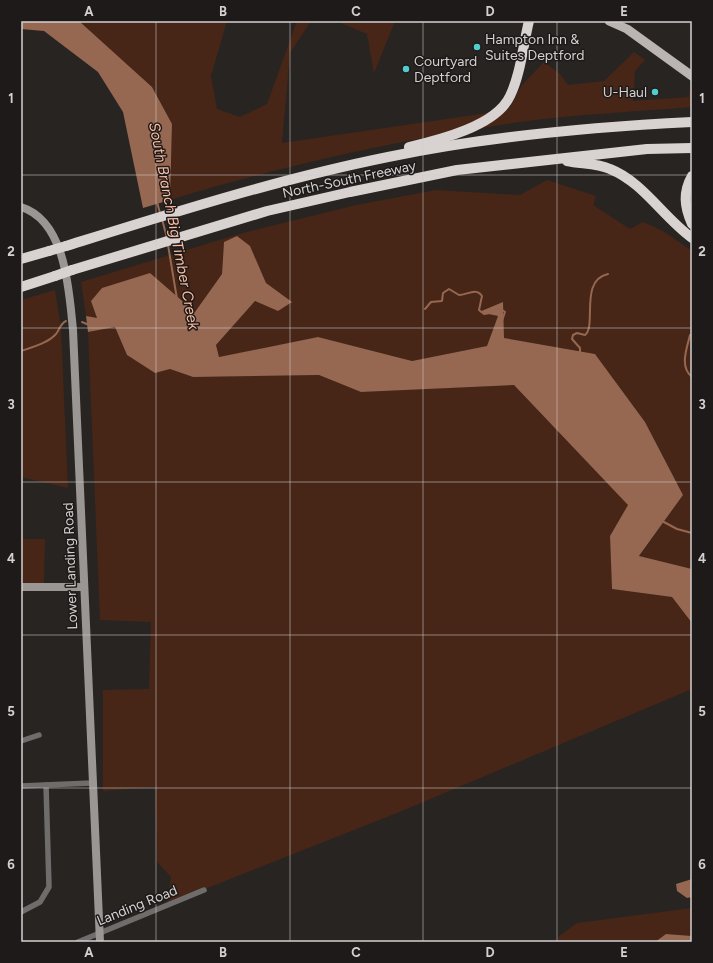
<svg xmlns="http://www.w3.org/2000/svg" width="713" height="963" viewBox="0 0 713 963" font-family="Figtree,sans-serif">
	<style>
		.green { fill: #472617 }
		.water { fill: #966751 }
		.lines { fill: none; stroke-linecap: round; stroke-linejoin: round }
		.stream { stroke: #966751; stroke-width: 2 }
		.street { stroke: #6f6d6c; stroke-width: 5.5 }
		.secondary { stroke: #999694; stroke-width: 8 }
		.primary { stroke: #bab5b3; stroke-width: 9 }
		.highway { stroke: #d8d2d0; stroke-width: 10 }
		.highway-bridge { stroke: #d8d2d0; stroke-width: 10 }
		.grid { fill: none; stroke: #d3d1cf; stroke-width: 1; stroke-opacity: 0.55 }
		.poi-dot { fill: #52cdcd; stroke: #1e1a19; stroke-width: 1.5 }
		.labels { text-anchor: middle; stroke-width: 3; stroke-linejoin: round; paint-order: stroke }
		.poi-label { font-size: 14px; fill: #d3d1cf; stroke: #1e1a19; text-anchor: start }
		.street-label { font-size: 14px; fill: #d3d1cf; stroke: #1e1a19 }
		.water-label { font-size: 15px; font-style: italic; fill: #fcbfa4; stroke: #1e1a19 }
		.neatline { fill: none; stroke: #d3d1cf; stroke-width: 1.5 }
		.grid-label { font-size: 13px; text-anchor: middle; font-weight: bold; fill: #d3d1cf }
	</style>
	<rect width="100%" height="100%" fill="#282422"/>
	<g class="green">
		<path d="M79,21h148l-16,55 6,33 23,8 27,-13 30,-83h14l-21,32 -8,90 226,-33 14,-25 22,-23 15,11 9,12 36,-4 30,-29 11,8 -10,11 -2,30 56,-4v-5l3,2v13c-57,5 -115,7 -172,15 -118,17 -236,43 -350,78l2,-76 -20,-37z"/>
		<path d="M336,21h59l-21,52 -7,-39z"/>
		<path d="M547,180l49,16 -3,9 37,24 13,-7 20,9 29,20v318l-53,-12 44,-62 -38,-73 -50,-68 -92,-16v-35l-23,9 18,4 -11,30 -75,15 -94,-24 -99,20 -3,-12 39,-44 23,10 -28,-65 -26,-4 -2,32 -27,39 -97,6 -12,-3 -5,-34 158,-48 117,-29 80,-15 84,5z"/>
		<path d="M55,290l6,39 7,159 -47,-11v-177z"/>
		<path d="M115,327l12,28 28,18 15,-4 23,8 126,-2 42,17 153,-7 115,120 -19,31 2,53 60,8 20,26v66l-295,124 -230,91 4,-27 -14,-15 -2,-75 -52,4v-101l46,-1 2,-67 -51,-2 -12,-288z"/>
		<path d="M21,539h24l-1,45 -23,3z"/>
		<path d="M692,908v28l-26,-2 -11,8h-98l1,-5 19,-14z"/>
	</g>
	<g class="water">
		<path d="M21,21h58l73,66 20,37 -2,76 -27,8 -20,-96 -25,-40 -54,-41 -23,-2z"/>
		<path d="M237,236l13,10 16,37 26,19 -14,9 -23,-10 -39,44 3,12 99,-20 94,24 75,-15 11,-30 -19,-4 24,-10 1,36 91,16 50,68 38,73 -44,61 53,13v54l-20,-26 -60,-8 -2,-53 18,-31 -114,-120 -153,7 -42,-17 -126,2 -23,-8 -15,4 -28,-18 -12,-28 -27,5 -2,-16 11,2 -6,-17 11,-13 48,-15 45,39 27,-38 2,-32z"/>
		<path d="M692,879v18l-5,1 -10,-7 -1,-7z"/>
		<path d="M666,934l26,2v6h-37z"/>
	</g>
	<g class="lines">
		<g class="stream">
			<path d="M157,202l3,11"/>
			<path d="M162,219l5,19"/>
			<path d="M168,245l9,54"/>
			<path d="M425,309l6,-7 11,-1 1,-8 6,-4 10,6c8,0 17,-8 23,1l-3,14 5,4 6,-1"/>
			<path d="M501,309l4,3 -3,9"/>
			<path d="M82,322l7,3"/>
			<path d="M690,335c-3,13 -11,32 2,42"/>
			<path d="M21,351c12,-4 27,-8 35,-17 4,-5 4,-10 10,-13"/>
			<path d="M580,353v-5l-8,-9 1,-4 4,-2 8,2c12,-9 -6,-55 23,-61"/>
			<path d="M662,521l15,8 15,4"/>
		</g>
		<g class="street">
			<path d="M21,741l18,-6"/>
			<path d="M21,786l71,-3"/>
			<path d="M21,912l19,-10 9,-15 -3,-102"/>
			<path d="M78,942l126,-52"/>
		</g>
		<g class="secondary">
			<path d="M21,207c45,14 48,84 52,123l27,612"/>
			<path d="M21,587h63"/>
		</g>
		<path class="primary" d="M609,21l18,8 65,47"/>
		<g class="highway">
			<path d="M409,147c30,-7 87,-21 101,-51 11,-23 13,-51 19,-75"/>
			<path d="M567,161c14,3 30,2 43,8 33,13 53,48 82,69"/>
			<path d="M692,176c-9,16 -8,30 0,48"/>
			<path d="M66,246c106,-33 213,-67 322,-89 100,-21 203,-30 304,-35"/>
			<path d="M21,259l28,-8"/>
			<path d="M72,270l195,-59 83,-19 107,-22 190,-21 45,-1"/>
			<path d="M21,287l34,-11"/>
		</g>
		<g class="highway-bridge">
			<path d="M49,251l17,-5"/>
			<path d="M55,276l17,-6"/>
		</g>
	</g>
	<path class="grid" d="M156,21v921M290,21v921M423,21v921M557,21v921M21,175h671M21,328h671M21,482h671M21,635h671M21,788h671"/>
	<g class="poi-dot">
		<circle cx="477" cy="47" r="4"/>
		<circle cx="406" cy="69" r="4"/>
		<circle cx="655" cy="92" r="4"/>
	</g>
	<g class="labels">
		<g class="poi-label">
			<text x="485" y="44">Hampton Inn &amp;<tspan x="485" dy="16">Suites Deptford</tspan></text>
			<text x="414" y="66">Courtyard<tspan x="414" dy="16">Deptford</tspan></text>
			<text x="647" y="97" text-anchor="end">U-Haul</text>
		</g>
		<g class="street-label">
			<text transform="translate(349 179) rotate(-12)" y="5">North-South Freeway</text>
			<text transform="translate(70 566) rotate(-92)" y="5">Lower Landing Road</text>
			<text transform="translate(137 905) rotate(-22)" y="5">Landing Road</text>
		</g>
		<g class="water-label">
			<text transform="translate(174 226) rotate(79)" y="5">South Branch Big Timber Creek</text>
		</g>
	</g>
	<rect width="713" height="963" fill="none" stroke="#1e1a19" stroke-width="44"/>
	<rect x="22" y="22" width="669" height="919" class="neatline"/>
	<g class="grid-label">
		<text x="89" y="16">A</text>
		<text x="223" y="16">B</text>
		<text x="356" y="16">C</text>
		<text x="490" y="16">D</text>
		<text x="624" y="16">E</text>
		<text x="11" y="103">1</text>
		<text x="702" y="103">1</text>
		<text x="11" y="256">2</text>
		<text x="702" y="256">2</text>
		<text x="11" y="409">3</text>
		<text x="702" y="409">3</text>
		<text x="11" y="563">4</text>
		<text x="702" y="563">4</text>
		<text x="11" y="716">5</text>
		<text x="702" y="716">5</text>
		<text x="11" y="869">6</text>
		<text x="702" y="869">6</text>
		<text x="89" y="957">A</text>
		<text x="223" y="957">B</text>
		<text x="356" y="957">C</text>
		<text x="490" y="957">D</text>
		<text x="624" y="957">E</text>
	</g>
</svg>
